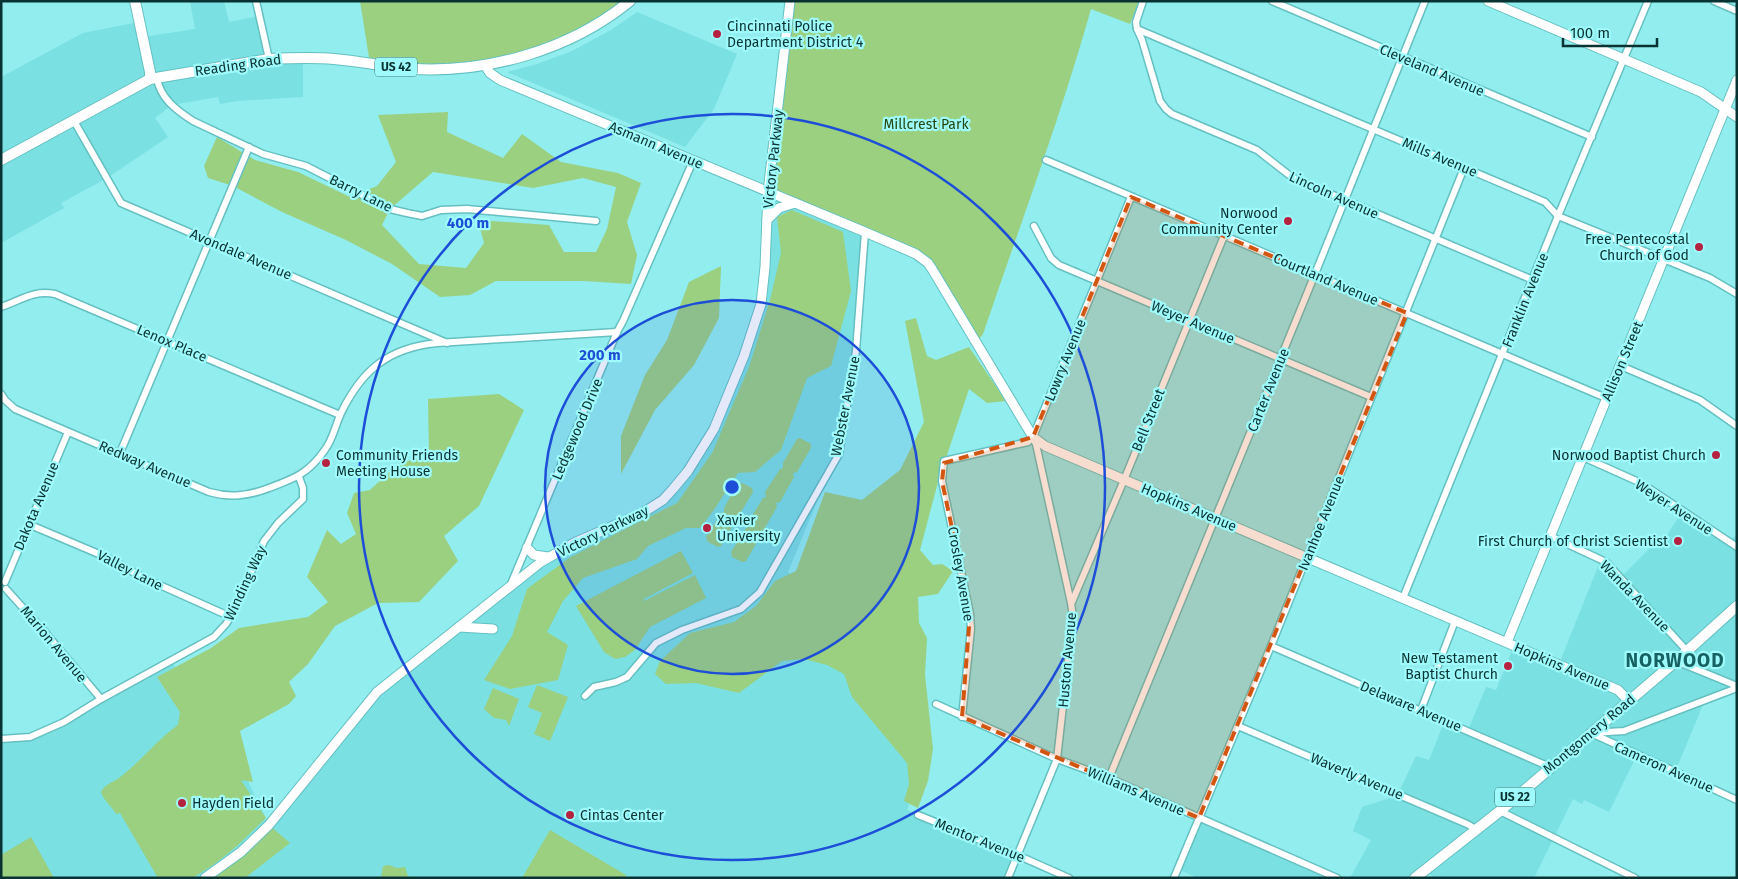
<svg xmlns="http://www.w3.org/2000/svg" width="1738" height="879" viewBox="0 0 1738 879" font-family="'Fira Sans',sans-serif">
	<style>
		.built { fill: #7ae0e1 }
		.green { fill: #9bd081; fill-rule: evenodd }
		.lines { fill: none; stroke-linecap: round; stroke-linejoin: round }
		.minor-casing { stroke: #65c0c1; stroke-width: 9 }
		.tertiary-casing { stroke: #65c0c1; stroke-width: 11 }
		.primary-casing { stroke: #65c0c1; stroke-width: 12 }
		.minor { stroke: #fff; stroke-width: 6 }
		.tertiary { stroke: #fff; stroke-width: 9 }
		.primary { stroke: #fff; stroke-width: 10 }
		.marked { fill: #d25510; fill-opacity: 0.2; stroke: #d25510; stroke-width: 4; stroke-dasharray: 10 6; stroke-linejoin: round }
		.ring { fill: none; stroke: #1d4ed8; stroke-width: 2.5 }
		.poi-dot { fill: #b52240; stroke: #9ffbfb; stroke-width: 2 }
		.labels { text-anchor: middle; stroke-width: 4.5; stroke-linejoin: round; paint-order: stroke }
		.shield { fill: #9ffbfb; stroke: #366e6e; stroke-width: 1 }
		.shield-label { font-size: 12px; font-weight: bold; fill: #093232 }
		.poi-label { font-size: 14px; fill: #093232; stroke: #9ffbfb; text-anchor: start }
		.street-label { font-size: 14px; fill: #093232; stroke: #9ffbfb }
		.park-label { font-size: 14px; fill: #23460d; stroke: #9ffbfb }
		.district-label { font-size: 19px; font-weight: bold; letter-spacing: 1px; fill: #166262; stroke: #9ffbfb }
		.centre { fill: #1d4ed8; stroke: #9ffbfb; stroke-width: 2.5 }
		.ring-label { font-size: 15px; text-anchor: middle; font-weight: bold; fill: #1d4ed8; stroke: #9ffbfb; stroke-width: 4.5; stroke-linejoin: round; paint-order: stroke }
	</style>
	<rect width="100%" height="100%" fill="#92edee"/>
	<g class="built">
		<path d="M190,1h34l5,21 30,-6 10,43 34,-1v39l-66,4 -17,3 -2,-7 -46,8 -17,13 13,19 -61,41 -46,25 3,5 -63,35v-166l82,-44 56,-11 4,15 52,-8z"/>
		<path d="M637,12l100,42 -23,55 -29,38 -178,-75 30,-8 35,-13 39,-21z"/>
		<path d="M768,192l97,40 -4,57 -16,136 -14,43 -43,104 132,140 -4,73 -9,25 110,45 -9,23h-1007v-139l29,-2 141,-76 62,89 36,75 94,-117 162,-134 138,-75 51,-70 42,-108z"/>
		<path d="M1683,510l46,32 8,-8v154l-32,12 -30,72 -38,-17 -28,57 -25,-12 -2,4 -9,-5 -39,79h-98l-12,-7 -9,7h-65l21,-38 -18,-9 9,-24 38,-12 -2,-1 18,-38 13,4 16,-40 23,10 18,-43 10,3 18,-45 45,19 42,-105 19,19 33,-33 7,1z"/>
		<path d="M1199,818l138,60h-139l-20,-9z"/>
	</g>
	<g class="green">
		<path d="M360,1h270l-38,26 -107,38 -115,-1z"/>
		<path d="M790,1h349l-9,23 -39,-15c-31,110 -71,216 -108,325l-7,9 -48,-80 -160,-71z"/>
		<path d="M448,112l-1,20 56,26 19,-24 39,28 57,11 23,10 -14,39 10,33 -6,29 -47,-3h-88l-26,14 -30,2 -48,-33 -46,-24 -64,-28 -49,-26 -25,-8 -4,-12 13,-29 38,23 43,12 52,25 27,-11 19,-24 -18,-47zM433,172l100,16 50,-10 33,9 -9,42 -11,23h-32l-15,-27 -71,-5 6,23 -18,25 -47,-4 -37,-39 8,-16z"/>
		<path d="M792,210l51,22 8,59 -20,75 -24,12 -26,72 -26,22 -17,1 -24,37 -14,18h-14l-38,18 -11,13 -54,19 -20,23 -16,31 21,13 -10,35 -48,9 -26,-9 28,-44 15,-47 42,-31 46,-24 62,-31 35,-50 37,-86 21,-67 11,-47 -4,-36z"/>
		<path d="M721,266l-2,52 -25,47 -39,45 -34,64v-38l24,-61 22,-35 22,-58z"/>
		<path d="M916,318l11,38 9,4 33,-13 37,54 -19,2 -18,-14 -31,93 -18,68 13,15 9,-1 11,7 -15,23 -20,3 1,26 8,15 -2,37 8,74 -5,32 -10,27 -14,-7 5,-17 -2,-21 -55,-66 -8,-23 -17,-9 -23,-6 -22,2 -43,32 -43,-10 -30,1 -11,-10 5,-13 30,-28 44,-11 22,-16 19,-25 21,-10 29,-79 37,8 38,-30 24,-48 -19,-101z"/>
		<path d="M499,394l25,16 -45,96 -35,30 14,25 -39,41 -41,1 -43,23 -27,38 -19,18 7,14 -7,8 -49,27 13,51 -12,-2 25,38 -29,28 -21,17 -23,15h-35l-38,-65 -4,1c-5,-9 -13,-14 -15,-22 3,-7 12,-10 18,-14 21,-16 38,-38 59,-53l2,-13 -23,-35 54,-29 28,-20 69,-11 20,-15 -21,-25 20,-47 14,14 15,-10 -9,-21 7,-20 16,-3 28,-26 31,-9 -1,-56z"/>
		<path d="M800,438l11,6v4l-14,24 -4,1 1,4 -14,25 -4,1 1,4 -14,24 -4,2 1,4 -14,24 -4,1 -10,-5 -1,-5 15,-24 3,-1 -1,-5 15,-24 3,-1 -1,-5 15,-23 3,-1v-5l14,-24z"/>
		<path d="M742,483l10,5 1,4 -15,25 -4,1 1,4 -14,24 -3,1 -10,-5 -2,-5 15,-24 3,-1v-4l13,-24z"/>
		<path d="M681,551l12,22 -49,26v2l51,-26 11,23 -56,29 -15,23 -10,7 -10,2 -11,-7 -28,-46z"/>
		<path d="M537,685l31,12 -18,44 -16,-7 8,-21 -14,-6z"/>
		<path d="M493,688l26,11 -10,27 -3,-6 -12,-2 -10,-9z"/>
		<path d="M269,825l21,18 -45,35h-40z"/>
		<path d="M550,830l76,45 -1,3h-103z"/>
		<path d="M31,837l23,41h-53v-23z"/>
		<path d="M389,865l8,3 8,-1 3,9 3,2h-30l2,-12z"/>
	</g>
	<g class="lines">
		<g class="minor-casing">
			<g id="minor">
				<path d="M256,1l13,58"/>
				<path d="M1143,1l-7,21 1,7 5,11 18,61 6,8 6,5 85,36 36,28 240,102"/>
				<path d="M1272,1l320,136"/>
				<path d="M1714,1l23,10"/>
				<path d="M1137,29l408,173 13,14 152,62 27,16"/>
				<path d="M157,78c3,20 19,32 36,43l70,33 43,12 84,43 17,4 15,3 19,-6 26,-1 129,12"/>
				<path d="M74,121l47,82 326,140"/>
				<path d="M1046,160l560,238"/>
				<path d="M1034,226l17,32 8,7 312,132"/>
				<path d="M1,307c21,-7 31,-17 54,-13l285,121"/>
				<path d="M1621,366l79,34 37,26"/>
				<path d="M1,394l4,6 10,9 194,83c21,6 39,4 60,-4 24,-9 39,-14 55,-37 9,-11 11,-25 17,-38 21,-43 47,-65 96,-70l180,-11"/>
				<path d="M120,453l129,-306"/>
				<path d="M1583,457l58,26 96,64"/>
				<path d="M28,524l78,33 38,21 87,39"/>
				<path d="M1550,536l56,26 81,89"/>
				<path d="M5,582l63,-150"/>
				<path d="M511,584l106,-252 6,-11 70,-160"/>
				<path d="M6,589l37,41 58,69"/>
				<path d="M1403,598l155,-382 90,-215"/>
				<path d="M1072,602l52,-122 100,-244"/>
				<path d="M1271,646l279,121"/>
				<path d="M1676,661l61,25"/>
				<path d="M585,696l9,-9 22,-5 11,-5 29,-34 26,-13 59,-21 19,-17 79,-138 17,-103 9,-119"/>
				<path d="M936,704l121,55 52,19 228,100"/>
				<path d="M1421,710l34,-89"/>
				<path d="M962,717l9,-88 -1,-15 -28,-133 2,-20 84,-19 5,-5 98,-240"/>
				<path d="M1238,726l229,98 9,5"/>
				<path d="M1591,733l146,67"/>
				<path d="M1592,733l32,-2 113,-43"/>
				<path d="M1,739l29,-2 34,-15 37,-23 113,-62 12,-13 10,-16 28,-67 14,-18 25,-24v-11l-4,-11"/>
				<path d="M1109,778l206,-504 110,-273"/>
				<path d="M1500,811l135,67"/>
				<path d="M918,815l99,40 52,23"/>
				<path d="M1008,878l49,-119 16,-142 -2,-14 -35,-159 -3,-5"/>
				<path d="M1174,878l97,-232 193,-478"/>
			</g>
		</g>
		<g class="tertiary-casing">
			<g id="tertiary">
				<path d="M1488,1l213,91 36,25"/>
				<path d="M485,65l5,8 10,7 365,152 51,22 12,9 4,6 101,168 12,9 573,244 11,11"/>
				<path d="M767,220l12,-12 16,-5"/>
				<path d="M527,548l7,7 14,2"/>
				<path d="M459,627l34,2"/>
				<path d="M1507,642l230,-562"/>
				<path d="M205,878l36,-26 28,-27 108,-133 164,-130 35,-20 65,-28 22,-14 10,-11 15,-18 26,-42 30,-73 17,-52 4,-37 3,-75 22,-191"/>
			</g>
		</g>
		<g class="primary-casing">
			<g id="primary">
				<path d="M135,1l15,71v7"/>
				<path d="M1,160l149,-81 119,-20c21,-1 43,-2 65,0 26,2 52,8 79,10 76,4 157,-19 217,-68"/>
				<path d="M1415,878l85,-67 176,-150 61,-55"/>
			</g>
		</g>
		<use href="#minor" class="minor"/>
		<use href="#tertiary" class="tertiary"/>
		<use href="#primary" class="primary"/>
	</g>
	<path class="marked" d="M1131,197l276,116 -208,505 -237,-101 8,-103 -28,-133 2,-18 89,-26z"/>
	<circle cx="732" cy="487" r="187" fill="#1d4ed8" fill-opacity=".12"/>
	<g class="ring">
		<circle cx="732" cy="487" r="187"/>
		<circle cx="732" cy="487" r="373"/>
	</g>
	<g class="poi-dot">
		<circle cx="717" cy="34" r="5"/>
		<circle cx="1288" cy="221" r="5"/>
		<circle cx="1699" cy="247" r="5"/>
		<circle cx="1716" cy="455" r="5"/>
		<circle cx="326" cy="463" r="5"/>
		<circle cx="707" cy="528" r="5"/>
		<circle cx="1678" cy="541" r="5"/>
		<circle cx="1508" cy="666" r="5"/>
		<circle cx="182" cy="803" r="5"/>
		<circle cx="570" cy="815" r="5"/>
	</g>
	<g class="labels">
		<g class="shield">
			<rect x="375" y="57.5" width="42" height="19" rx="4"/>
			<rect x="1495" y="787.5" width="40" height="19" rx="4"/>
		</g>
		<g class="shield-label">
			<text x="396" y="71">US 42</text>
			<text x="1515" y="801">US 22</text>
		</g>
		<g class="poi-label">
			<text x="727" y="31">Cincinnati Police<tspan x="727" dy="16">Department District 4</tspan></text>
			<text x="1278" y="218" text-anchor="end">Norwood<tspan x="1278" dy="16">Community Center</tspan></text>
			<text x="1689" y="244" text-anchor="end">Free Pentecostal<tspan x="1689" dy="16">Church of God</tspan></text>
			<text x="336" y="460">Community Friends<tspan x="336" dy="16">Meeting House</tspan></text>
			<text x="1706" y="460" text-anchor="end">Norwood Baptist Church</text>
			<text x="717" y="525">Xavier<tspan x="717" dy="16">University</tspan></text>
			<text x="1668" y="546" text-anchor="end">First Church of Christ Scientist</text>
			<text x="1498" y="663" text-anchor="end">New Testament<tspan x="1498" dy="16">Baptist Church</tspan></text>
			<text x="192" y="808">Hayden Field</text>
			<text x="580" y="820">Cintas Center</text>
		</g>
		<g class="street-label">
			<text transform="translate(238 65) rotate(-8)" y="5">Reading Road</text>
			<text transform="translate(1432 70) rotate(23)" y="5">Cleveland Avenue</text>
			<text transform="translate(656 145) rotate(23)" y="5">Asmann Avenue</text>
			<text transform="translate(1440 157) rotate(23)" y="5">Mills Avenue</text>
			<text transform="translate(773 159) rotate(-84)" y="5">Victory Parkway</text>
			<text transform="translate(361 193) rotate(26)" y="5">Barry Lane</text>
			<text transform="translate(1334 195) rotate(24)" y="5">Lincoln Avenue</text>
			<text transform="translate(241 254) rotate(23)" y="5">Avondale Avenue</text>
			<text transform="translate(1326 279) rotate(23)" y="5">Courtland Avenue</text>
			<text transform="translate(1525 300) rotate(-68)" y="5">Franklin Avenue</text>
			<text transform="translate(1193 322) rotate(23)" y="5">Weyer Avenue</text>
			<text transform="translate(172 343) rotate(23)" y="5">Lenox Place</text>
			<text transform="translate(1065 360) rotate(-68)" y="5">Lowry Avenue</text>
			<text transform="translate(1622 361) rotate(-67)" y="5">Allison Street</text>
			<text transform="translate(1268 390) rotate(-68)" y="5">Carter Avenue</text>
			<text transform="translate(845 406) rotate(-79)" y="5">Webster Avenue</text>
			<text transform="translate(1148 420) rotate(-68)" y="5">Bell Street</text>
			<text transform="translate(577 429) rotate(-67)" y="5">Ledgewood Drive</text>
			<text transform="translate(145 464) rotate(23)" y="5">Redway Avenue</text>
			<text transform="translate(36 506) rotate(-67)" y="5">Dakota Avenue</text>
			<text transform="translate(1189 507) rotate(23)" y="5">Hopkins Avenue</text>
			<text transform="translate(1674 507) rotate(33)" y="5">Weyer Avenue</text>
			<text transform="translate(1321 523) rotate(-68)" y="5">Ivanhoe Avenue</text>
			<text transform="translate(603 531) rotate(-26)" y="5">Victory Parkway</text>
			<text transform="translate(130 570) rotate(27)" y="5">Valley Lane</text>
			<text transform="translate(961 574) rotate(80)" y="5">Crosley Avenue</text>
			<text transform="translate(245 583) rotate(-65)" y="5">Winding Way</text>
			<text transform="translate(1635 596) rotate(46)" y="5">Wanda Avenue</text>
			<text transform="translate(54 644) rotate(50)" y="5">Marion Avenue</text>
			<text transform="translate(1067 660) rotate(-85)" y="5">Huston Avenue</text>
			<text transform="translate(1562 666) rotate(23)" y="5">Hopkins Avenue</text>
			<text transform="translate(1411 706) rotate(23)" y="5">Delaware Avenue</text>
			<text transform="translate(1589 734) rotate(-40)" y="5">Montgomery Road</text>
			<text transform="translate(1664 767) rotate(24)" y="5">Cameron Avenue</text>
			<text transform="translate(1357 776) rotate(23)" y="5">Waverly Avenue</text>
			<text transform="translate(1136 791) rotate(23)" y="5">Williams Avenue</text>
			<text transform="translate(980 840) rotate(22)" y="5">Mentor Avenue</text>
		</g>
		<g class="park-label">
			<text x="926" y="129">Millcrest Park</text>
		</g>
		<g class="district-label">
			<text x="1675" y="667">NORWOOD</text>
		</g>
	</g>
	<circle cx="732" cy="487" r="8" class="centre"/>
	<g class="ring-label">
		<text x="468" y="228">400 m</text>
		<text x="600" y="360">200 m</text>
	</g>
	<rect width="1738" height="879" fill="none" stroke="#093232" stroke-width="5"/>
	<path d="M1563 38v8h94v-8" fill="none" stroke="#093232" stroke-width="2.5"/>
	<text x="1570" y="38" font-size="15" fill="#093232" stroke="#9ffbfb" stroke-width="4" paint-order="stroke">100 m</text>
</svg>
